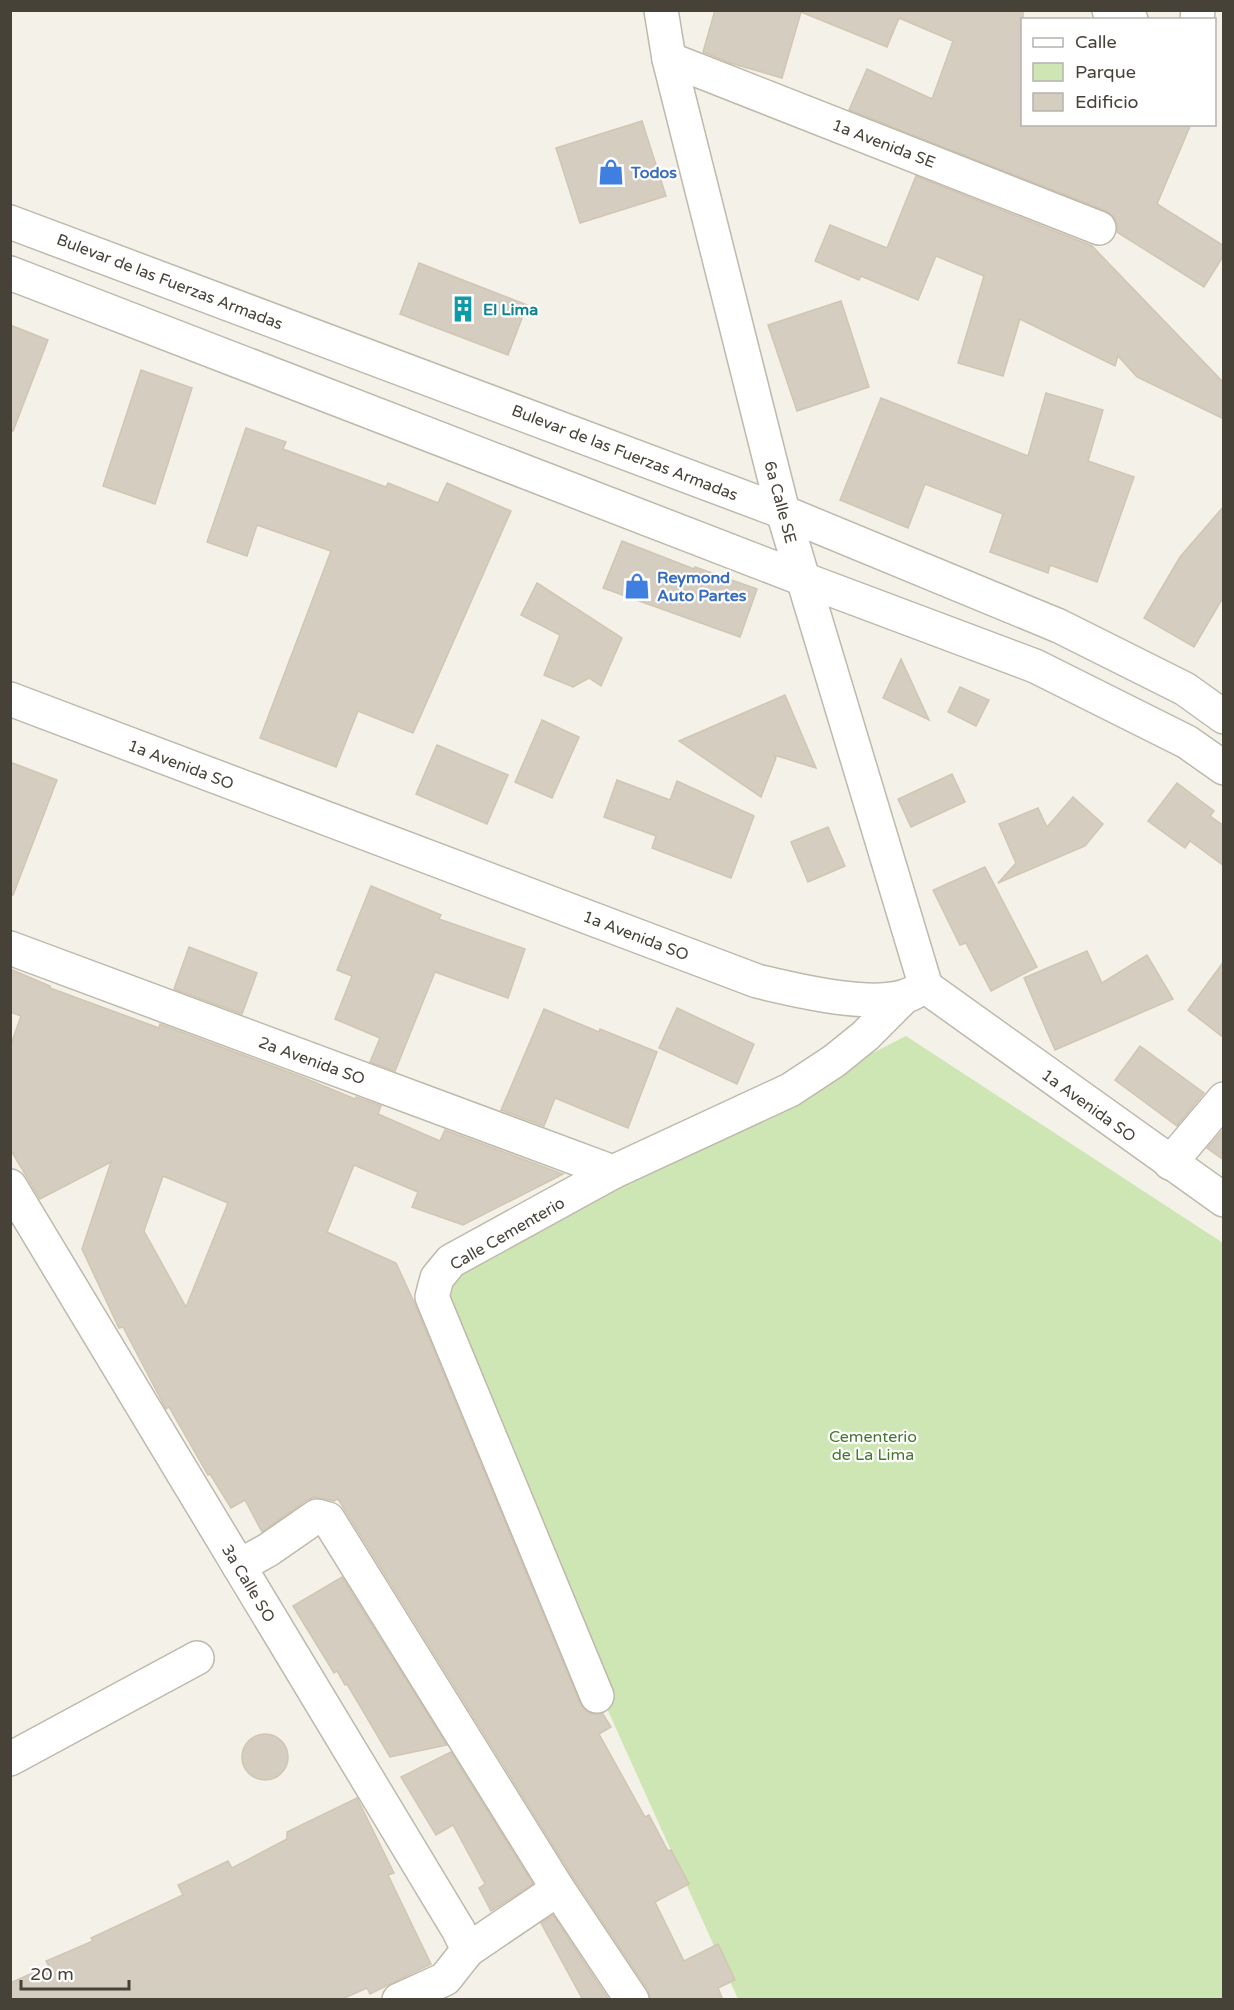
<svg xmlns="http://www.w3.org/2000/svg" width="1234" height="2010" viewBox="0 0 1234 2010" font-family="'Varela Round',sans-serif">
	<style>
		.green { fill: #cde6b4 }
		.building { fill: #d5cdbf; stroke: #d0c6b2; stroke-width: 1.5; fill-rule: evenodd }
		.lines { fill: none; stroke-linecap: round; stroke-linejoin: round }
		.minor-casing { stroke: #bfb9ac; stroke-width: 36 }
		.minor { stroke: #fff; stroke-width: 33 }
		.labels { text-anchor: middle; stroke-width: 4.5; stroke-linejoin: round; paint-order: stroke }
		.street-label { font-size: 16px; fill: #474238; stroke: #fff }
		.shop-label { font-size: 16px; font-weight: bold; fill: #366cbe; stroke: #fff; text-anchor: start }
		.culture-label { font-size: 16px; font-weight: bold; fill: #0d838f; stroke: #fff; text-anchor: start }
		.park-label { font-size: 16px; fill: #46782c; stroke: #fff }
	</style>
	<rect width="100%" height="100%" fill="#f4f1e9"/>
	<path class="green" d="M906,1036l317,207v756h-485l-322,-714z"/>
	<g class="building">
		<path d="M715,10h308v114h168l-34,80 67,42v9l-20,32 -87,-55v-7l-3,-8 -8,-6 -257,-101 18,-41 65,30 21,-58 -54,-23 -12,29 -86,-35 -19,66 -52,-15 -27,-11z"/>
		<path d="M642,121l24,75 -86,27 -24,-75z"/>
		<path d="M916,176l176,70 132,137v36l-87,-42 -19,-21 -3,10 -95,-47 -17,57 -45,-13 26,-87 -48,-20 -18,44 -57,-24 -2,4 -44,-19 15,-36 57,23z"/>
		<path d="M419,263l108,42 -19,50 -108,-41z"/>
		<path d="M841,301l28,86 -72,24 -29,-86z"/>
		<path d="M10,325l38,15 -35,91 -3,-1z"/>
		<path d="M141,370l51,18 -37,116 -52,-18z"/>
		<path d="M1046,393l57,17 -15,51 46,16 -37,105 -47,-17 -2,8 -58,-21 13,-38 -78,-30 -17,44 -68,-28 41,-102 147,58z"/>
		<path d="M246,428l40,14 -3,7 103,38 2,-4 50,20 9,-20 64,28 -98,222 -55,-22 -22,56 -76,-29 71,-187 -74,-26 -10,31 -40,-14z"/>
		<path d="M1224,506v90l-30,51 -50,-29 36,-61z"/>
		<path d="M622,541l72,28 1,-2 62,22 -17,48 -137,-49z"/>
		<path d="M537,583l85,55 -21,48 -12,-8 -16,9 -29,-12 16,-40 -39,-20z"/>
		<path d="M901,659l28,61 -46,-22z"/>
		<path d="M960,687l29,13 -13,26 -28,-14z"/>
		<path d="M785,695l31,73 -42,-13 2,3 -15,39 -82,-56z"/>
		<path d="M542,720l37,17 -27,61 -37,-16z"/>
		<path d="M437,745l71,30 -21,49 -71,-30z"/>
		<path d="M10,762l47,18 -44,115 -3,-1z"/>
		<path d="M952,774l13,28 -54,25 -13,-28z"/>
		<path d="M617,780l53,20 7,-19 77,35 -23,62 -79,-30 4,-12 -52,-19z"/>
		<path d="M1177,783l37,28 -4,5 14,10v40l-34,-25 -5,7 -37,-27z"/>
		<path d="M1073,797l30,27 -18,22 -87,37 18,-20 -17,-39 39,-16 9,19z"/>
		<path d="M828,827l17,39 -37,16 -17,-40z"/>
		<path d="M985,867l52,100 -46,24 -25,-48 -6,2 -27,-55z"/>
		<path d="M371,886l70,29 -2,4 86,30 -17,49 -73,-26 -40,99 -25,-9 10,-24 -45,-19 17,-43 -15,-6z"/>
		<path d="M189,947l68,26 -15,41 -68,-25z"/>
		<path d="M1087,951l15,32 45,-28 26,44 -118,51 -31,-72z"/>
		<path d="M1224,961v77l-36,-28z"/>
		<path d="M10,969l40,17v2l109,40 1,-4 142,53 53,22 1,-2 25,9 -3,8 62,27 5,-11 118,44 -100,51 -51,-18 6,-15 -64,-27 -27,67 69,31 18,39 166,401 6,8 8,3h9l8,13 -12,7 46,83 4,-2 19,36 3,-1 18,34 -34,18 29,59 34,-17 17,36 -17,8 5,12h-72l-3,-10 -74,-111 -236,-380 -4,2 -20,-4 -7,3 -45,32 -17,-32 -14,8 -21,-34 -2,1 -39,-68 -3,2 -43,-82 -4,1 -37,-79 29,-87 -71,37 -30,-50v-102l11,-31 -11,-4zM163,1176l65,27 -42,104 -42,-76z"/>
		<path d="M677,1008l77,36 -17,40 -78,-36z"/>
		<path d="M544,1009l55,23 1,-3 57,23 -29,76 -73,-30 -11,28 -43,-16z"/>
		<path d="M1140,1046l64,47 -27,33 -62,-46z"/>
		<path d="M1224,1129v31l-17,-12z"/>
		<path d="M342,1577l105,168 -57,12 -43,-73 -2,1 -8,-14 -3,2 -41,-67z"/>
		<circle cx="265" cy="1757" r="23"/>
		<path d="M451,1752l82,132 -42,27 -12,-23 6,-4 -32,-59 -17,10 -35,-58z"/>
		<path d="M357,1798l37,75 -6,2 43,89 -61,30 -3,-6 -27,12h-330v-17l39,-17 -3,-5 47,-20 -2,-3 92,-43 -5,-10 50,-24 4,7 55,-29v-7z"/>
		<path d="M553,1915l56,85h-26l-42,-77z"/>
	</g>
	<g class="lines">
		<g class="minor-casing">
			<g id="minor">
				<path d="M661,10l8,49 114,453 143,475"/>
				<path d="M1109,10l22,10"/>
				<path d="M1197,20l1,-10"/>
				<path d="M669,59l430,169"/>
				<path d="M10,222l773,290 276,114 126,63 39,28"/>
				<path d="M10,273l793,306 232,87 152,76 37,26"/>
				<path d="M10,699l747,282c38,9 121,30 156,12"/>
				<path d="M10,948l603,224"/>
				<path d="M926,987l298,213"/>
				<path d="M1170,1163l54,-64"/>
				<path d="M10,1186l449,745 9,19 -23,29 -46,21"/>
				<path d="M239,1566l29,-16 49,-34 11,3 230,370 74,111"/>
				<path d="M597,1696l-165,-399 5,-19 14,-17 162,-89 177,-82 44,-29 31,-25 38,-38"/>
				<path d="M10,1759l187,-101"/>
				<path d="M468,1950l90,-61"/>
			</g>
		</g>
		<use href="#minor" class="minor"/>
	</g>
	<defs>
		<g id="shop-bare" transform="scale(2.07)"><path d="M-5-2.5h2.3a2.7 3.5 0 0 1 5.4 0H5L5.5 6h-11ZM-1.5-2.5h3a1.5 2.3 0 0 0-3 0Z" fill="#3f7fe0" stroke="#fff" stroke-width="2.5" paint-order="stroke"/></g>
		<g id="building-bare" transform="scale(2.07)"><path d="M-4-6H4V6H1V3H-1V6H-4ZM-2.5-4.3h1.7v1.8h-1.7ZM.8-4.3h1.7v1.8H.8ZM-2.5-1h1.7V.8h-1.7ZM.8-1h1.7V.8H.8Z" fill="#0f9aa8" stroke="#fff" stroke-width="2.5" paint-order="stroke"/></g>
	</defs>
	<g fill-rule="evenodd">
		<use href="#shop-bare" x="611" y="172"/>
		<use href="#building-bare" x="463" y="309"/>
		<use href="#shop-bare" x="637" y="586"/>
	</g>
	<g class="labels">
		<g class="street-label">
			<text transform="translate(884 143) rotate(21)" y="6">1a Avenida SE</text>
			<text transform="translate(170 281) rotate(21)" y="6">Bulevar de las Fuerzas Armadas</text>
			<text transform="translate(625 452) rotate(21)" y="6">Bulevar de las Fuerzas Armadas</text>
			<text transform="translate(781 502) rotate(75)" y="6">6a Calle SE</text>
			<text transform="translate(181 764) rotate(21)" y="6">1a Avenida SO</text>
			<text transform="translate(636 935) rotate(21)" y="6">1a Avenida SO</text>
			<text transform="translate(312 1060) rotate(20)" y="6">2a Avenida SO</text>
			<text transform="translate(1089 1105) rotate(36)" y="6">1a Avenida SO</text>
			<text transform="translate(507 1233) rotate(-30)" y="6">Calle Cementerio</text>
			<text transform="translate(249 1583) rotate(59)" y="6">3a Calle SO</text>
		</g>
		<g class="shop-label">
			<text x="631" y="178">Todos</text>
			<text x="657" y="583">Reymond<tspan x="657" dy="18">Auto Partes</tspan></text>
		</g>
		<g class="culture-label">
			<text x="483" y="315">El Lima</text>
		</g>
		<g class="park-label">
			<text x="873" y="1442">Cementerio<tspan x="873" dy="18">de La Lima</tspan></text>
		</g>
	</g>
	<rect width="1234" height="2010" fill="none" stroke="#474238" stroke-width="24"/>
	<rect x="1021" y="18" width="195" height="108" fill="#ffffff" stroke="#b5b3af" stroke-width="1.5"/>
	<rect x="1033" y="38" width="30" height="9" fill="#ffffff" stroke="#b5b3af" stroke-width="1.5"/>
	<text x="1075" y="48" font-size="18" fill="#474238">Calle</text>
	<rect x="1033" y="63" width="30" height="18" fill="#cde6b4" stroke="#b5b3af" stroke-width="1.5"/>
	<text x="1075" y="78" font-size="18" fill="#474238">Parque</text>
	<rect x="1033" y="93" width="30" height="18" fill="#d5cdbf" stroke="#b5b3af" stroke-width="1.5"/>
	<text x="1075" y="108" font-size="18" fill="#474238">Edificio</text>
	<path d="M21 1980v9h108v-9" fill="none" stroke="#474238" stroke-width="3"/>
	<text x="30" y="1980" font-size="18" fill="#474238" stroke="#ffffff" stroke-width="4.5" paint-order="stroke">20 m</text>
</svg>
